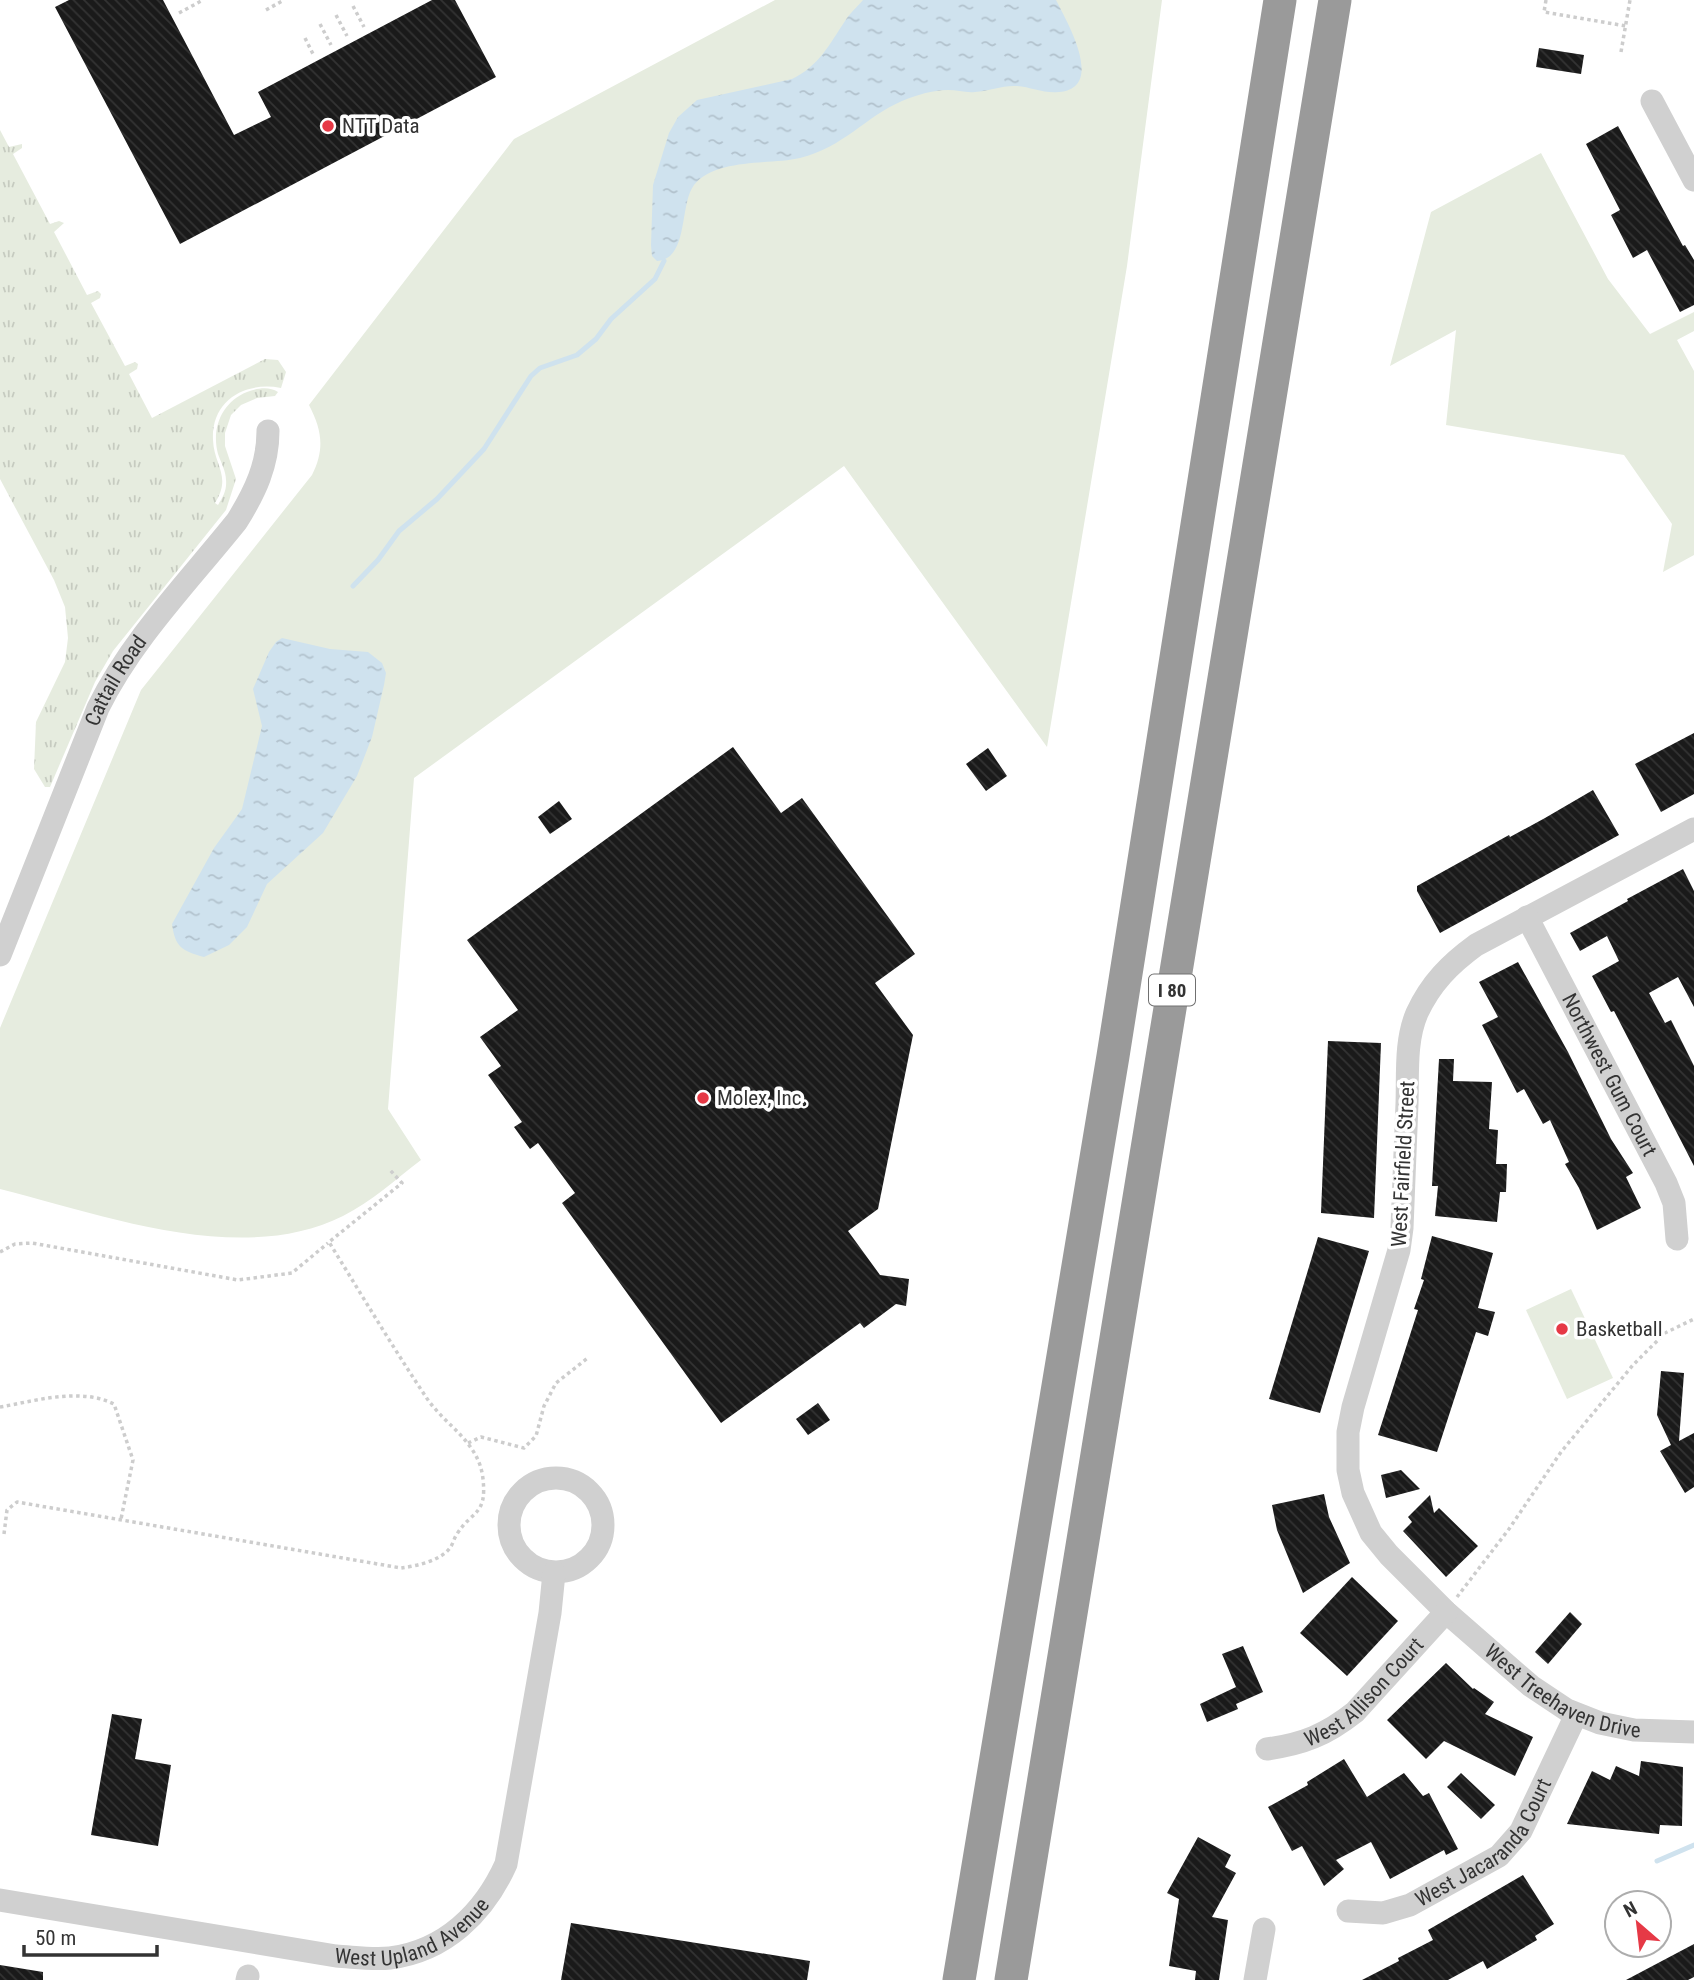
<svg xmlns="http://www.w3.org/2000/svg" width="1694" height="1980" viewBox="0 0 1694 1980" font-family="'Roboto Condensed',sans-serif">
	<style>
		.grass { fill: url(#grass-tufts) }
		.green { fill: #e6ecdf }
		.water { fill: url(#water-ripples) }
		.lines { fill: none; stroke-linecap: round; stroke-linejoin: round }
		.stream { stroke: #cfe2ee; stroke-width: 5 }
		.building { fill: url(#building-back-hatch) }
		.path { stroke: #cdcdcd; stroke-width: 3.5; stroke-dasharray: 3.5 3.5; stroke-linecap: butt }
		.minor { stroke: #d0d0d0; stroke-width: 23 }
		.highway { stroke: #9a9a9a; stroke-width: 33 }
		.poi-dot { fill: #e63946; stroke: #fff; stroke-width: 2.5 }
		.labels { text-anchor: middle; stroke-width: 7; stroke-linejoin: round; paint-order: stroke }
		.shield { fill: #fff; stroke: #707070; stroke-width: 2 }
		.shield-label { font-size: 19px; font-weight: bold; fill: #333 }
		.poi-label { font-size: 21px; fill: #333; stroke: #fff; text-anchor: start }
		.street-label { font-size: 21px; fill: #333; stroke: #fff }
	</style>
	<defs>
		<pattern id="grass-tufts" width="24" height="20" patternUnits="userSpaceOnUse" patternTransform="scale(1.75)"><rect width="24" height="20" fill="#e6ecdf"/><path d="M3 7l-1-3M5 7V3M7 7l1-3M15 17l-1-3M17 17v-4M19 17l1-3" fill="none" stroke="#c6cbc0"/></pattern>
		<pattern id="water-ripples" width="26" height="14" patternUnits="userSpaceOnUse" patternTransform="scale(1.75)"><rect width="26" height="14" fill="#cfe2ee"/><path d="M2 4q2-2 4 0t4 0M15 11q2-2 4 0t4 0" fill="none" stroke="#b2c2cd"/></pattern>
		<pattern id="building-back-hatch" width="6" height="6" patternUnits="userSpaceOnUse" patternTransform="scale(1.75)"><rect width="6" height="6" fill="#1a1a1a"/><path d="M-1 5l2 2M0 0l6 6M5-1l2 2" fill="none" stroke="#333"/></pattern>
	</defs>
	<rect width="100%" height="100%" fill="#fff"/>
	<path class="grass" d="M0,130l9,17 13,-3v4l-9,6 37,70 9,-3 5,2 -10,9 33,63 11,-4 3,3 -1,4 -9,5 34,63 10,-4 3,2 -1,5 -8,5 23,44 113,-59 13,1 8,12 -5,16c-35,-7 -70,12 -68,52 1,26 19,36 2,63l3,2c5,-8 9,-15 8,-25 0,-9 -5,-17 -8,-26 -7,-26 4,-52 29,-62 10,-4 22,-6 31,0l-3,4 -18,2 -16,7 -10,10 -6,18v13l11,33 -10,31 -113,141 -18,31 -45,105h-5l-11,-18 2,-47 29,-60 3,-24 -3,-31 -11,-27 -54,-101z"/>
	<g class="green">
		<path d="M775,0h387l-35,266 -80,481 -203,-281 -430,312 -26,331 33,51c-25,19 -50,42 -78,56 -102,51 -239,-1 -343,-27v-161l141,-338 171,-215c13,-26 10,-45 -3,-70l205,-266z"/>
		<path d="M1541,153l67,126 42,55 44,-22v19l-17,9 17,31v184l-31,17 9,-48 -48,-69 -178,-30 10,-95 -66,36 41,-154z"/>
		<path d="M1571,1289l42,89 -46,21 -41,-89z"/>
	</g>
	<g class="water">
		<path d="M863,0h193c11,22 50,88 3,92 -14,2 -28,-5 -42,-6 -14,-1 -28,5 -42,6 -9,1 -18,-2 -27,-2 -16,0 -31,5 -46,11 -37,16 -58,46 -102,57 -30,7 -84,0 -106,27 -15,20 -5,74 -37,76l-5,-5 -1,-11 2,-60 16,-52 9,-16 19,-17 95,-21c27,-13 37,-34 53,-58 4,-7 12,-14 18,-21z"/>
		<path d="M282,638l48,11 38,3 14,11 4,10 -2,12 -12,52 -15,39 -34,57 -56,51 -20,43 -18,18 -25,12c-22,-6 -29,-10 -32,-33l42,-76 28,-39 20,-83 -9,-37 16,-37 7,-10z"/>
	</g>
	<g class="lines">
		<g class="stream">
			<path d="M353,586l25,-26 21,-29 38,-32 47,-50 47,-73 9,-8 37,-13 19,-16 15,-20 44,-40 9,-18"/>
			<path d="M1657,1861l37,-16"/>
		</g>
	</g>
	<g class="building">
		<path d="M69,0h94l71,135 37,-18 -13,-25 174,-92h23l41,77 -316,167 -125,-237z"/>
		<path d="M1539,48l45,7 -3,19 -45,-7z"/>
		<path d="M1618,126l65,120 2,-1 9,15v45l-14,7 -33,-62 -14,8 -22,-43 9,-5 -34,-66z"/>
		<path d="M1694,733v61l-33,18 -26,-48z"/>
		<path d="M733,747l48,66 21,-15 113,156 -40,29 38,52 -35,174 -30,22 32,44 29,4 -3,27 -10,-2 -32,24 -4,-5 -139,100 -159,-220 13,-10 -37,-50 -8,6 -16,-22 8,-5 -34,-47 13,-9 -21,-29 38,-27 -51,-70z"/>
		<path d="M988,748l19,28 -21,15 -20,-27z"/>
		<path d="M1593,790l26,45 -179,98 -23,-42v-5l92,-51 1,2 35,-19z"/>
		<path d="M559,801l13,18 -22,15 -12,-17z"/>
		<path d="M1683,869l11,22v116l-16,-30 -29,16 16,30 6,-3 23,46v100l-80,-155 -3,1 -19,-36 27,-15 -12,-25 -27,15 -10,-18 58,-32 -1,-2z"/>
		<path d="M1518,962l50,90 43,87 22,34 -7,4 15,31 -44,22 -18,-42 -14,-24 4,-2 -19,-42 -7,4 -19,-35 -7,4 -35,-68 16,-8 -19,-35z"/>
		<path d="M1328,1041l53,2 -7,175 -53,-5z"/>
		<path d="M1439,1059h15l-1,22 39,1 -3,47 9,1 -2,34h11l-1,28h-6l-3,30 -62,-6 3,-30h-6z"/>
		<path d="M1432,1236l61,17 -15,55 17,4 -7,24 -12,-4 -39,120 -59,-17 40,-125 -4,-1 10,-29 -3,-1z"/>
		<path d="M1318,1237l51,14 -49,162 -51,-14z"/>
		<path d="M1661,1371l23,2 -5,68 15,-8v54l-9,6 -25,-42 11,-6 -14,-30z"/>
		<path d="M818,1403l12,17 -22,15 -12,-16z"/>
		<path d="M1401,1470l19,19 -34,9 -5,-23z"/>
		<path d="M1324,1494l5,23 21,46 -47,30 -26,-63 -5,-25z"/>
		<path d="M1430,1495l4,18 5,-5 39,38 -32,31 -43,-46 9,-9 -4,-5z"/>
		<path d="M1352,1577l46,44 -51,55 -47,-43z"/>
		<path d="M1570,1612l12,12 -34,40 -13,-12z"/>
		<path d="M1243,1646l20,46 -27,12 2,5 -31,13 -7,-18 36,-17 -14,-33z"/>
		<path d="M1446,1663l27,26 1,-1 20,14 -9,12 48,23 -18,39 -71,-35 -18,18 -39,-39z"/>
		<path d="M112,1714l30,5 -7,40 36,6 -13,81 -67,-11z"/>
		<path d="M1344,1759l23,38 37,-24 19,23 6,-3 29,56 -12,6 -2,-5 -54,29 -19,-37 -35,18 8,9 -20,17 -22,-40 -10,5 -24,-44 40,-22 -1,-3z"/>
		<path d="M1641,1761l42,6 -1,59 -22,-1 -1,9 -92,-10 25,-53 18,9 6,-14 23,10z"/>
		<path d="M1461,1773l34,32 -14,14 -34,-32z"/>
		<path d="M1198,1837l33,18 -6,12 11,6 -24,44 16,3 -9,60h-24l1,-9 -27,-5 10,-67 -12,-6z"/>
		<path d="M1523,1875l31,49 -19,12 2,4 -50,29 -4,-8 -35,19h-86l37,-19 -1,-3 35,-18 -5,-10z"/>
		<path d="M571,1923l239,38 -3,19h-246z"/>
		<path d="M1694,1944v33l-6,3h-62z"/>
		<path d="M0,1965l43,7v8h-43z"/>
	</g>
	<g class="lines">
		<g class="path">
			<path d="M1546,0l-2,12 82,14"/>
			<path d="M353,6l11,21"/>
			<path d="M266,10l18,-10"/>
			<path d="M179,13l24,-13"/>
			<path d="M336,15l11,21"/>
			<path d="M320,24l11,21"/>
			<path d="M305,38l8,16"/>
			<path d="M1621,52l9,-52"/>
			<path d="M0,1252l15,-8 17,-1 206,37 54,-7 36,-30"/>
			<path d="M0,1407c35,-6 80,-20 114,-3l19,56 -12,59"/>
			<path d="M468,1443l13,-6 43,11 12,-12 8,-30 12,-23 33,-26"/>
			<path d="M4,1534l3,-24 10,-8 384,66c15,-2 39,-7 49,-20 3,-4 4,-10 7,-14 15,-24 30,-18 26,-55 -4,-38 -38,-53 -57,-82 -34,-51 -65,-103 -97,-155l73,-59 -12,-13"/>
			<path d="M1457,1597l52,-68 52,-77 72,-87 32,-32 29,-14"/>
		</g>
		<g class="minor">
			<path d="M1652,101l42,79"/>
			<path id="s1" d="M1694,829l-218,116c-26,19 -45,38 -59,68 -12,28 -9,61 -10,91 -2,41 -3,82 -5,124l-3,22 -46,157 -5,25v38l5,23 18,40 18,22 57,57 85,74 36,24 33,13 34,7 60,2"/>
			<path id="s2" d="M1527,917l139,266 8,20 3,36"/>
			<path id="s3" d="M0,955l98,-247c34,-69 91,-127 139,-187 18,-29 31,-56 31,-90"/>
			<circle cx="556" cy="1525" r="47"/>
			<path id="s4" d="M1267,1749c36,-5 59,-14 88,-37l91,-100"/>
			<path id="s5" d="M0,1900l336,56c18,1 36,4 54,2 55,-7 94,-45 116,-94l44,-251 4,-40"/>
			<path id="s6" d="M1348,1911l35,2 27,-8 89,-49 22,-25 55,-116"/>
			<path d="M247,1980l1,-4"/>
			<path d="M1255,1980l9,-51"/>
		</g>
		<g class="highway">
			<path d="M959,1980l154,-924 167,-1056"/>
			<path d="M1011,1980l324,-1980"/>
		</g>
	</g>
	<g class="poi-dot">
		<circle cx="328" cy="126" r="7"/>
		<circle cx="703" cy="1098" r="7"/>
		<circle cx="1562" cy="1329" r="7"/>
	</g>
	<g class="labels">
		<rect class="shield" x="1149" y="974.5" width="46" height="31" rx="5"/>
		<g class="shield-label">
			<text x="1172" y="997">I 80</text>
		</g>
		<g class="poi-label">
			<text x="342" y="133">NTT Data</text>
			<text x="717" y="1105">Molex, Inc.</text>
			<text x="1576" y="1336">Basketball</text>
		</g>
		<g class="street-label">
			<text dy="7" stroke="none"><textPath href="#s3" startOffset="298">Cattail Road</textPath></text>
			<text dy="7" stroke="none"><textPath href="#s2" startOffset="178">Northwest Gum Court</textPath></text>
			<text transform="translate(1403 1164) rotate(-87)" y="7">West Fairfield Street</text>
			<text dy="7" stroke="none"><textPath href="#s1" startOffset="1124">West Treehaven Drive</textPath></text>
			<text dy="7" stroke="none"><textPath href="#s4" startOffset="116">West Allison Court</textPath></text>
			<text dy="7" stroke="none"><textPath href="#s6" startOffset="163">West Jacaranda Court</textPath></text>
			<text dy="7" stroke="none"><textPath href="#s5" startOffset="424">West Upland Avenue</textPath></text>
		</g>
	</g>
	<g transform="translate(1638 1924) rotate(332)"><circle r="33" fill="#ffffff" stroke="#adadad" stroke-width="2"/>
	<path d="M0-5L12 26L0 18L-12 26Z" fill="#e63946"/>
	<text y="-10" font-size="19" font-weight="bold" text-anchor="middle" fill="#333333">N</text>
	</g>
	<path d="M24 1945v10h133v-10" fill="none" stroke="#333333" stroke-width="3.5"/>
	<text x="35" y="1945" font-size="21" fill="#333333" stroke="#ffffff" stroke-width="5" paint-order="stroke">50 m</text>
</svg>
